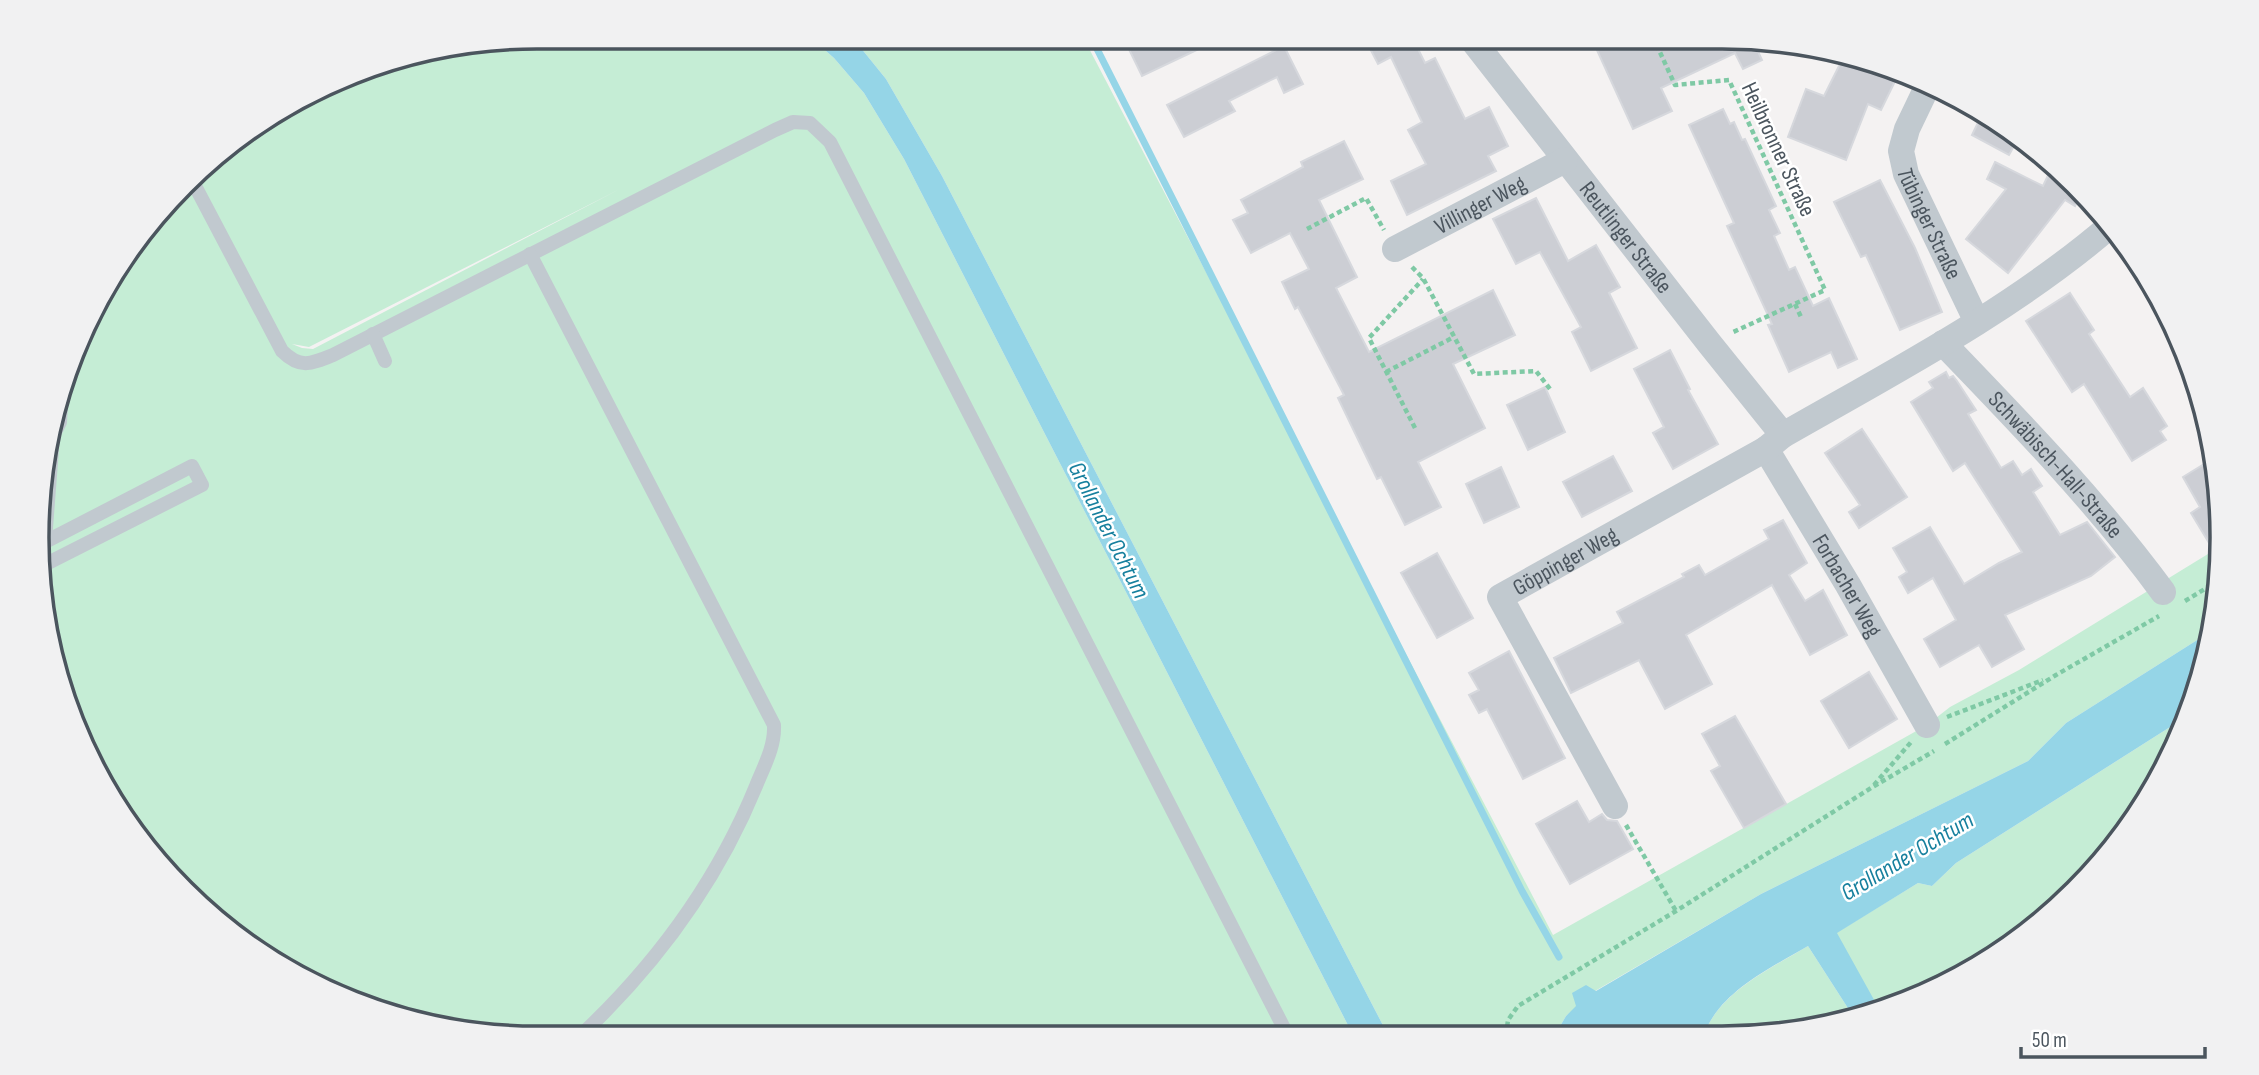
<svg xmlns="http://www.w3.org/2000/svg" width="2259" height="1075" viewBox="0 0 2259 1075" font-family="'Sofia Sans Condensed',sans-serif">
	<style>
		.green { fill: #c5edd5; fill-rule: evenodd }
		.water { fill: #95d5e7 }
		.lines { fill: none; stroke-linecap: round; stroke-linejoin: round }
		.stream { stroke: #95d5e7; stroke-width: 7 }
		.building { fill: #ccced4; stroke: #d6d8dd; stroke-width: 2 }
		.path { stroke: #7fc9a5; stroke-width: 4.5; stroke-dasharray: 5 3.5; stroke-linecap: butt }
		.service { stroke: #c1c9cf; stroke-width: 14 }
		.minor { stroke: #c1c9cf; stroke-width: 26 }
		.labels { text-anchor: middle; stroke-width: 5; stroke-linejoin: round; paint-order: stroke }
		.street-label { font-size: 23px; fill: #4b555e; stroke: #fff }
		.water-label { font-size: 24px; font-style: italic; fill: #17809e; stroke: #fff }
		.rim { fill: none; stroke: #4b555e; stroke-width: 3.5 }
	</style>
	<rect width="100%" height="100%" fill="#f4f2f2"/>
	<g class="green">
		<path d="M538,37h272l24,21 30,35 40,66 449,876 -816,3 -98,-9 -93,-29 -87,-46 -75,-62 -95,-133 -48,-157 5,-163 29,-93 46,-86 111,-120 144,-77zM620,189l-307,160 -11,-1 -10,-4 17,3z"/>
		<path d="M852,37h231l470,898 374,-210 23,-18 69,-37 202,-124 -8,84 -147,93 -38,38 -267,133 -166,97 -29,25 -11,19h-167l-446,-859 -56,-97z"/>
		<path d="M2189,715l-5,15 -65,113 -93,92 -113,65 -42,11 6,-3 -41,-75 82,-50 14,3 24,-23z"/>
		<path d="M1808,946l45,70 -66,18h-83c17,-43 66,-65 104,-88z"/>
	</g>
	<g class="water">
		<path d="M810,37h42l34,42 56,97 446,859h-35l-449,-876 -40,-66 -30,-35z"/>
		<path d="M2213,630l-24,85 -233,148 -24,23 -14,-3 -81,50 41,74 -25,9 -45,-70c-39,23 -87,45 -104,88l-149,1 11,-19 10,-10 -4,-13 14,-8 10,6 165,-97 267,-133 38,-38z"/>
	</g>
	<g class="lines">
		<path class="stream" d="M1091,37l431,854 37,66"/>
	</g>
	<g class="building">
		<path d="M1123,37h101l-82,39z"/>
		<path d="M1364,37h67l-15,8 9,18 10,-5 30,61 24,-12 19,39 -20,10 8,15 -89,44 -16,-34 35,-17 -18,-34 14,-8 -31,-65 -13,7z"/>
		<path d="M1591,37h131l38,3 -6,3 8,17 -19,9 -8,-16 -74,35 11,23 -39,18z"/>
		<path d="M1284,46l19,38 -19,9 -7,-16 -48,24 6,10 -51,26 -17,-32z"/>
		<path d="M1845,54l55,17 -19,39 -13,-6 -22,56 -58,-23 18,-48 18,7z"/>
		<path d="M1723,109l7,15 4,-2 8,18 3,-1 31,67 -7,4 11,23 -6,3 15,34 6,-3 18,39 16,-8 28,61 -19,9 -7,-16 -42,20 -21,-47 4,-1 -45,-98 7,-3 -45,-98z"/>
		<path d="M1983,112l17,9 19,16 -10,18 -37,-20z"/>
		<path d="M1344,141l19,38 -44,21 38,77 -21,11 33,64 124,-62 22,45 -62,29 32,64 -67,34 23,45 -36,18 -24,-48 -4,2 -39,-81 6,-3 -46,-88 -3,2 -13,-27 27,-13 -19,-36 -39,20 -18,-33 15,-7 -7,-13 62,-33 -2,-5z"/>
		<path d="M1995,162l48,24 10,-21 29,27 -7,14 -10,-6 -57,73 -42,-34 40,-50 -19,-10z"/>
		<path d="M1880,180l35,68 27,64 -42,18 -34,-75 -5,2 -27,-55z"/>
		<path d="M1536,198l32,63 28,-16 24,42 -11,6 28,55 -46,23 -19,-39 9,-5 -41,-75 -24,12 -23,-45z"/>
		<path d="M2070,293l24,37 -5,4 41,63 13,-9 24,38 -7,5 6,9 -34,21 -48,-77 -12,8 -46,-71z"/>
		<path d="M1670,350l20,39 -2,1 30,54 -45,25 -20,-36 11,-6 -30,-58z"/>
		<path d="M1946,372l3,6 4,-2 4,5 19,29 -8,4 33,54 12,-7 9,14 9,-6 11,17 -9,6 27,43 27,-13 28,35 -24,19 -86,39 19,34 -32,18 -13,-22 -39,22 -16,-28 32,-19 -23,-42 -25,15 -9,-16 8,-5 -14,-24 37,-21 34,57 35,-21 23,-11 -57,-89 -12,8 -42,-69 22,-14 -4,-6z"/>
		<path d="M1545,387l20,45 -37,18 -21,-45z"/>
		<path d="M1862,429l45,68 -48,31 -10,-16 11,-7 -35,-52z"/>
		<path d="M1613,456l19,35 -50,26 -19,-35z"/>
		<path d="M2214,458l8,80v6l-4,-6 -9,5 -18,-30 9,-6 -17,-30z"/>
		<path d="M1501,467l18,40 -35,16 -18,-39z"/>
		<path d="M1783,520l24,43 -18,12 16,26 18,-11 24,45 -37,20 -38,-70 -86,50 26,49 -47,25 -26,-49 -68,33 -17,-35 69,-35 -6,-11 67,-35 -2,-3 17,-9 6,10 64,-36 -5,-9z"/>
		<path d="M1437,553l36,65 -36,20 -36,-65z"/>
		<path d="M1509,651l56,107 -42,21 -36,-70 -8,4 -10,-18 10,-5 -10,-17z"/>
		<path d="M1869,672l28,47 -48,29 -28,-47z"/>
		<path d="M1735,716l51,88 -42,24 -33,-57 9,-5 -18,-32z"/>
		<path d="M1577,801l12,21 13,-8 5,6 10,1 16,28 -63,35 -34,-60z"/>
	</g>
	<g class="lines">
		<g class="path">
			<path d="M1653,37l22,48 54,-5 96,210 -94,43"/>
			<path d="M1307,229l59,-31 18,32"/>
			<path d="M1412,267l11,11 51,96 62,-3 14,18"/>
			<path d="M1795,304l6,13"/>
			<path d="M1386,372l68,-35"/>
			<path d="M1415,428l-46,-90 54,-59"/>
			<path d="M2185,601l33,-20"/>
			<path d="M1947,717l96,-37"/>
			<path d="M1945,744l111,-69 103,-59"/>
			<path d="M1874,785l38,-44"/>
			<path d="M1626,825l50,86"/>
			<path d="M1506,1035l2,-15 10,-14 158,-95 195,-123 63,-37"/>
		</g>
		<g class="service">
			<path d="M193,182l89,169c18,18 29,13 51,4l442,-225 18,-8 17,1 20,19 458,894"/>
			<path d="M530,254l244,471c1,22 -10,41 -18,61 -40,98 -101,180 -178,252"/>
			<path d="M373,334l12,27"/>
			<path d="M45,541l8,-105 7,-14 2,-34"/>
			<path d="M42,566l160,-81 -10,-19 -149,77"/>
			<path d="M42,605l2,-40"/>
		</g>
		<g class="minor">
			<path id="s1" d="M1470,37l239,306 74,92"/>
			<path id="s2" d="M1929,83l-22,46 -6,22 5,23 71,148"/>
			<path id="s3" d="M1395,249l170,-89"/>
			<path id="s4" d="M1943,343c77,80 154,159 220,249"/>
			<path id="s5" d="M1766,449l82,136 79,140"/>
			<path id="s6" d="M1615,806l-115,-209 266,-148 17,-14c112,-64 229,-125 327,-209"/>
		</g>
	</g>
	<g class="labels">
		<g class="street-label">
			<text transform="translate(1779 149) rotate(65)" y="8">Heilbronner Straße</text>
			<text dy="8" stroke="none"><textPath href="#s3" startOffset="96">Villinger Weg</textPath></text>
			<text dy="8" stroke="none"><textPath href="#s2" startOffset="152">Tübinger Straße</textPath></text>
			<text dy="8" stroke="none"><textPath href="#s1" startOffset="254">Reutlinger Straße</textPath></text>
			<text dy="8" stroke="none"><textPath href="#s4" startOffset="166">Schwäbisch-Hall-Straße</textPath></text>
			<text dy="8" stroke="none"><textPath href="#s6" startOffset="313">Göppinger Weg</textPath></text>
			<text dy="8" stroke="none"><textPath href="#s5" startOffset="159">Forbacher Weg</textPath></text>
		</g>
		<g class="water-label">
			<text transform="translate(1109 530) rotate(63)" y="8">Grollander Ochtum</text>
			<text transform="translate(1907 856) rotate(-31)" y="8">Grollander Ochtum</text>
		</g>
	</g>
	<path d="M0 0H2259V1075H0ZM537 49H1722A488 488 0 0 1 2210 537V538A488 488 0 0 1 1722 1026H537A488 488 0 0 1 49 538V537A488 488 0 0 1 537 49Z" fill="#f1f1f2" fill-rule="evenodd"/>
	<path class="rim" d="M537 49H1722A488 488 0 0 1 2210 537V538A488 488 0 0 1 1722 1026H537A488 488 0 0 1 49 538V537A488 488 0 0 1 537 49Z"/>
	<path d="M2021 1047v10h184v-10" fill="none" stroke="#4b555e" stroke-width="3.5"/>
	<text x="2032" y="1047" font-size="21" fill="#4b555e" stroke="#ffffff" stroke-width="5" paint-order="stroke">50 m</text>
</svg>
